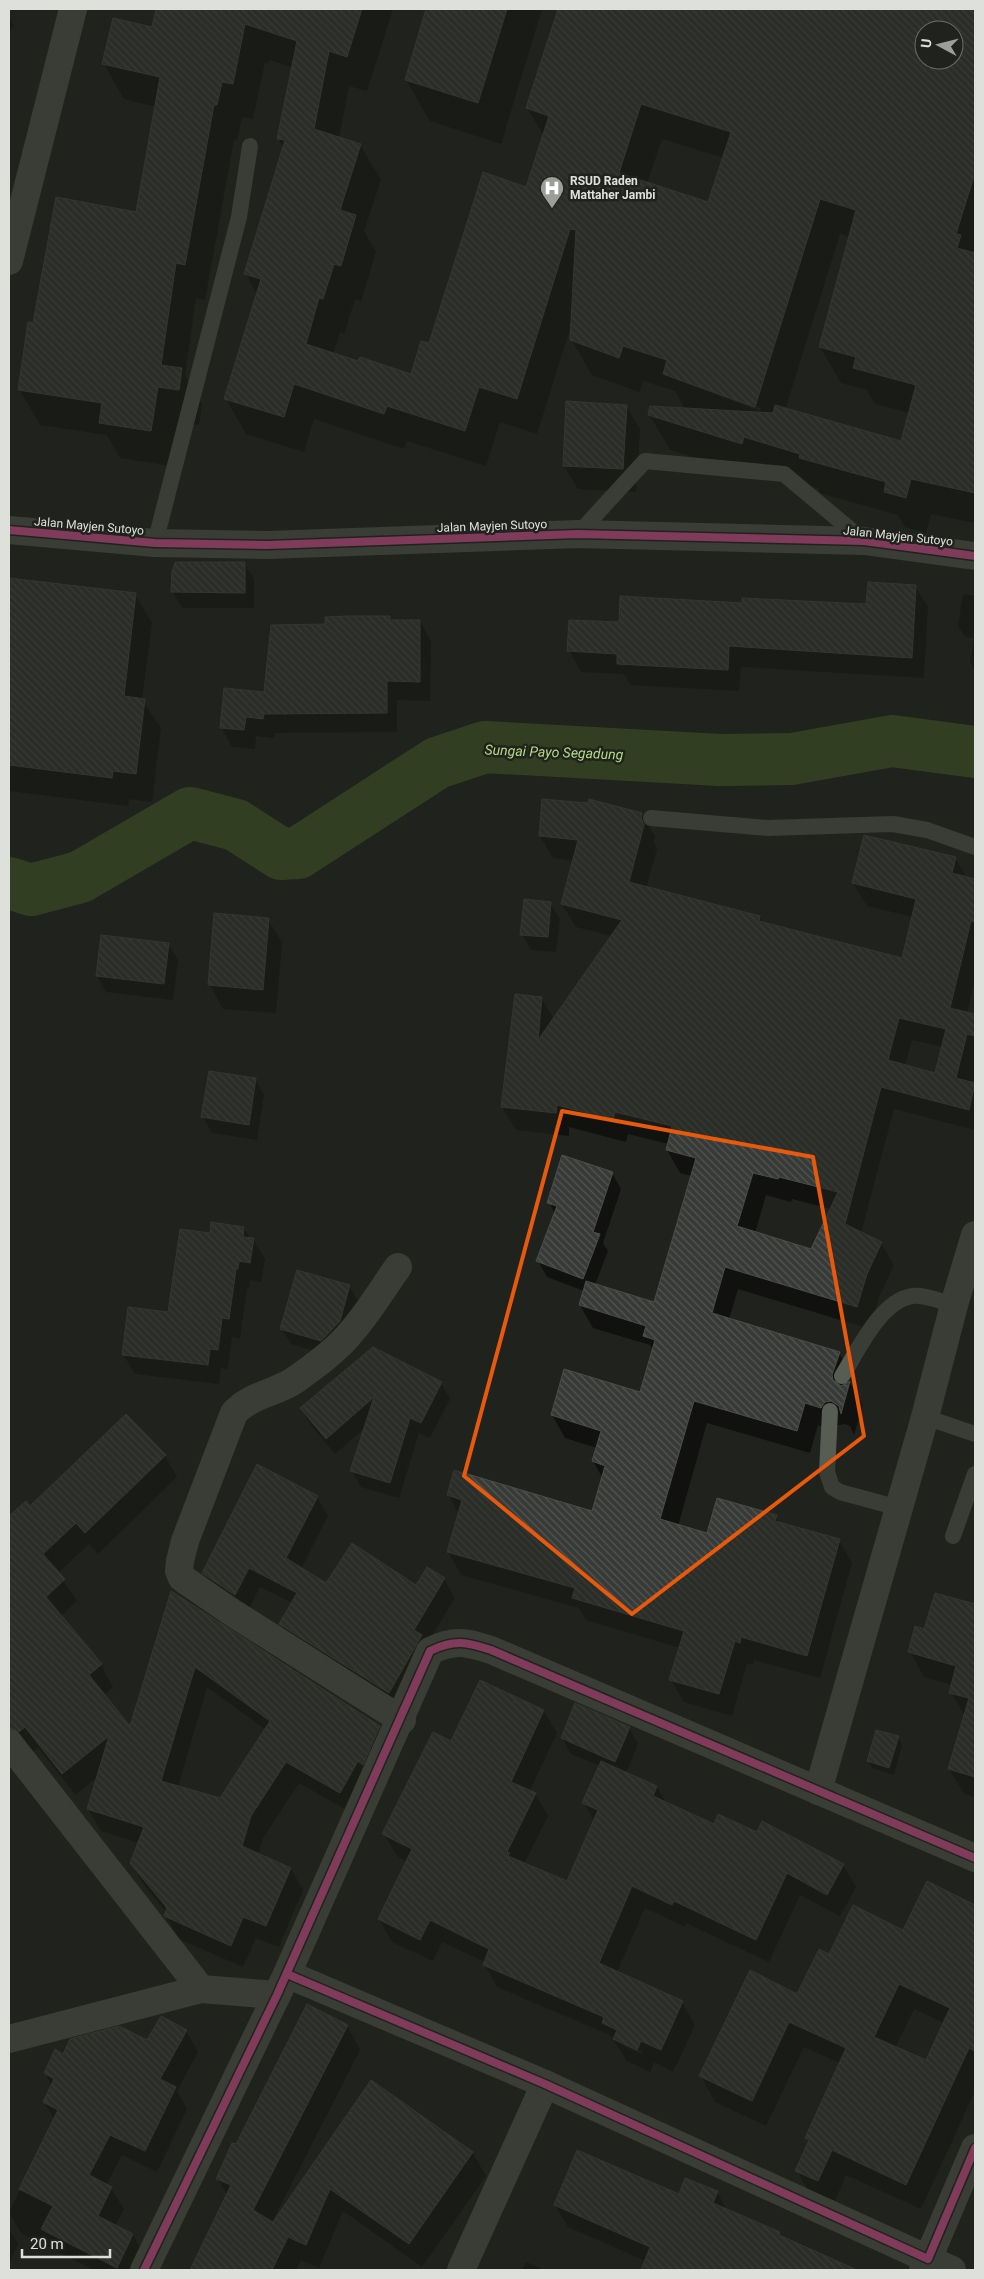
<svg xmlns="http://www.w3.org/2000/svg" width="984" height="2279" viewBox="0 0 984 2279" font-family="Roboto,sans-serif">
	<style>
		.shadow { fill: #0007; fill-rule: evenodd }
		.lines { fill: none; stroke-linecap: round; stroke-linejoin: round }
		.river { stroke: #486127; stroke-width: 52 }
		.building { fill: url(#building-back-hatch); stroke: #4b4d4a; fill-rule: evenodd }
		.service { stroke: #585d54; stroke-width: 16 }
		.minor { stroke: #585d54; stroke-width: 28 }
		.tertiary { stroke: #585d54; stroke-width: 28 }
		.cycleway-casing { stroke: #20231d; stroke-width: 11 }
		.cycleway { stroke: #f35aa7; stroke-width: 8 }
		.marked { fill: none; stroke: #e8590c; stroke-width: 4; stroke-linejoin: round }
		.labels { text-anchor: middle; stroke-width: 5; stroke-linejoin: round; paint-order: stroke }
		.poi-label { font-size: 12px; font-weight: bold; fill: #dee0dc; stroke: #20231d; text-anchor: start }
		.street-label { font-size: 12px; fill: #dee0dc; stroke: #20231d }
		.water-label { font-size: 14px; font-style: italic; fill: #b3dd83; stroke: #20231d }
	</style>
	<defs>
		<pattern id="building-back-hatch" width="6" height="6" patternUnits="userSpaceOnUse" patternTransform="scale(1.25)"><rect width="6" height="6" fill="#383a37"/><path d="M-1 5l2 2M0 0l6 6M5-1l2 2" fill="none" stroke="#545653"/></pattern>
	</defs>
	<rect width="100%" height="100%" fill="#20221e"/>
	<g class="shadow">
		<path d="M157,9h102l18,4 2,-4h114l-26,82 -18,-5 -10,52 21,7 21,35 -17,51 12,21 -15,49 -6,-2 -11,35 -4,-2 -7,22 26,9 53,12 115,-187 17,-52 -17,-28 32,-99h416v514l-44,-9 -5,19 -21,-6 -7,-12 -78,-22 -2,-5 -53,-16 -3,6 -92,-28 -21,-36 36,-5 -10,-18 -32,-10 -4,11 -47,-17 -21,-36v-13l-34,108 -37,-12 -14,44 -79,-25 -3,8 -90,-30 -10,33 -58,-18 -20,-35 31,-105 -11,-20 38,-125 -6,-11 15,-70 -23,-8 -1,3 -4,-1 -12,57 -11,-2 -5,23h-3l-29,160 -9,-2 -11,77 17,29 -3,21 -21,-3 -7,44 -51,-8 -13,-23 -67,-10 -21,-36 15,-65 103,-111 19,-106 -32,-8 -20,-35 50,-35zM924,30h30v30h-30zM662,139l62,19 -15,46 -62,-20zM840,234l10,3 -30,110 21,36 26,7 8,14 35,9 -8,29 -117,-32zM677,378l84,30 -1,3 -83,-31z"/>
		<path d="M428,9h114l-41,135 -71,-23 -24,-41z"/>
		<path d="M9,16l5,10 -5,6z"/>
		<path d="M626,406l14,23 -4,63 -58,-3 -14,-23z"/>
		<path d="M244,563l10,16v29h-72l-9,-16z"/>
		<path d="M9,579l126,16 17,28 -10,77 19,28 -9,74 -23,-3 -1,7 -119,-15z"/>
		<path d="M915,586l13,21 -4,71 -183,-11 -2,24 -108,-6 -7,-11 -43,-2 -12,-22 51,-26 123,-20 124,2z"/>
		<path d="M963,594l12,2v74l-5,-9 4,-23 -9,-1 -7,-12z"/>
		<path d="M389,617l2,4h29l11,20 -1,60 -33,-1v32l-122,1 -1,5 -18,-2 -1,13 -23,-2 -11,-20 44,-33 61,-69z"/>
		<path d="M642,814l13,23 -2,4 4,8 -11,39 114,29 3,6 140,36 10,-42 -46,-11 -14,-23 102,-25 12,20 8,2v99l-8,34 8,3v59l-2,9h2v46l-81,-21 -33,124 20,10 13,22 -15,32 -9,32 -132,-40 -9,31 110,33 13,23 -2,7 13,22 -9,30 -4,-9 -5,-2 -7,1 -4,5 -16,-5 -8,28 -103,-30 -29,103 30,9 68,-18 4,7 59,16 13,23 -32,115 -66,-18 -1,5 -6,-2 -15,53 -48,-14 -13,-22 9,-32 -94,-28 -7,-12 -118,-33 -13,-23 11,-38 -11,-20 145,19 10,-34 -10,-18 4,-13 -32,-10 -13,-23 89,-22 12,-42 -3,-6 -57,-17 -13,-23 4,-14 -37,-14 -9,-16 17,-47 -6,-12 63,-29 9,16 -18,54 5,8 -13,34 59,19 38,-128 -12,-3 -13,-23 2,-6 -41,-10 -2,8 -57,-15v9l-53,-6 -14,-23 39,-109 13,21 58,-83 -36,-9 -14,-23 12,-43 -21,-3 -13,-22zM912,1040l31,7 -7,27 -31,-8zM766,1195l25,7 1,-3 39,10 -19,42 -57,-18z"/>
		<path d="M550,903l10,16 -4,33 -25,-2 -9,-16z"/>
		<path d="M215,915l53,4 14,24 -6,70 -53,-4 -13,-24z"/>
		<path d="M168,944l10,16 -5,40 -67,-8 -9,-16z"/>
		<path d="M255,1079l9,16 -7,45 -45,-7 -9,-16z"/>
		<path d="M244,1228l6,11h3l12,20 -4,23 -11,-2 -1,8h-2l-7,50 -8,-1 -4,32 -7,-1 -2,16 -84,-10 -12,-20 46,-41 42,-79z"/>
		<path d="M349,1286l10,16 -29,54 -39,-12 -10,-16z"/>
		<path d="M441,1383l9,16 -20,39 -11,-5 -20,65 -38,-11 -9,-16 13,-43 -30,26 -25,-30 -9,-15z"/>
		<path d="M165,1456l12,21 -79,77 -9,-10 -31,29 19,28 -17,16 41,48 12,22 -9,8 27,34 40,-137 208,135 12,22 -39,64 -53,-30 -36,55 -5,16 33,15 12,21 -24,57 -23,-9 -13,29 -64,-28 -13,-22 1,-4 -23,-28 -13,-22 8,-20 -38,-12 -13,-22 10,-33 -22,19 -38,-47 -6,5 -23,-23v-92l5,-4 -5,-6v-110l17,-16 4,6zM207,1687l59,43 -46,70 -42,-13z"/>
		<path d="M317,1497l11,19 -27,53 25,15 90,2 28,-7 11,19 -29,47 -26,66 -109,-68 -11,-19 13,-21 -33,-16 -14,27 -32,-22 -11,-20z"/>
		<path d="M936,1594l39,12v191l-11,-3 -15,-25 16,-53 -14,-24 2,-7 -29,-8 -14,-25 15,-22z"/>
		<path d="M481,1681l63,30 13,22 -28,59 6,2 13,22 -24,48 43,19 27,-62 -10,-18 16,-37 -29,-12 -9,-16 67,-10 9,16 -12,29 31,14 9,16 48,22 44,9 85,31 13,22 -16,29 -40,-21 -31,67 -83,-39 -1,4 -40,-19 -28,64 65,30 13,23 -22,47 -19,-10 -4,10 -23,-11 -17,-26 -113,-48 -13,-23 1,-2 -43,-20 -9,19 -41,-19 -13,-23 28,-57 -10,-6 -13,-22 67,-91zM624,2043l19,9 -1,2 -18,-8z"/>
		<path d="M898,1737l4,8 -8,30 -22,-7 -4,-7z"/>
		<path d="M975,1903v188l-54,118 -75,-34 -13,30 -22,-9 -14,-26 12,-27 -3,-5 34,-75 -36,-16 -38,79 -51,-24 -14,-26 97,-80 32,-40 74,-24 70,-27zM914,2009l30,14 -18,38 -31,-13z"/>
		<path d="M347,2026l13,24 -89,174 1,1 100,-143 100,70 14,24 -64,91 -79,-56 -24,57 -18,-8 -5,10h-105l36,-75 -9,-16 19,-33z"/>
		<path d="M186,2031l12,21 -21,39 10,18 -30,63 -35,-17 -16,31 5,2 13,21 -9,17 18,9 12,21 -7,14h-44l-73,-37 -12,-21 46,-92 -11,-18 8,-16 -7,-13 19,-18 84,-13z"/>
		<path d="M717,2192l10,19 52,22 3,5 72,32h-212l4,-9 -78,-34 -13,-22z"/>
		<path d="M9,2228l9,16 -9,20z"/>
		<path d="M526,2262l19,8h-23z"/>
	</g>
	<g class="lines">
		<path class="river" d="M9,883l22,7 49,-13 110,-64 46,12 45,29 17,-1 139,-90 48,-16 235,13 72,-1 100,-18 83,11"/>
	</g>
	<g class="building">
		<path d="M156,9h206l-15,48 -18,-6 -15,78 47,15 -21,66 16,5 -15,51 -7,-2 -11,35 -4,-1 -13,46 52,17 2,-4 51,17 10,-33 8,2 54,-171 43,15 23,-71 -23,-8 32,-99h417v164l-19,61 5,1 -4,13 18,5v240l-64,-14 -5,19 -22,-6 2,-10 -87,-24 1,-4 -56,-17 -2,7 -94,-29 2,-9 123,7 2,-8 126,36 15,-56 -63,-17 3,-11 -37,-10 37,-137 -36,-11 -65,208 -92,-33 4,-14 -44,-14 -4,12 -49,-18 6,-110 -6,-1 -53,170 -38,-12 -14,44 -78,-25 -3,8 -90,-30 -10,33 -60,-18 37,-120 -17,-5 41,-134 -8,-1 20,-98 -52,-17 -12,60 -11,-2 -5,23h-3l-29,160 -9,-2 -15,102 21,3 -3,22 -21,-3 -7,44 -52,-8 3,-20 -84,-13 10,-68 5,1 23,-126 80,15 24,-135 -58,-13 11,-46 39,9zM924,30h30v30h-30zM641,104l90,28 -23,70 -89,-29z"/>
		<path d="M426,9h81l-29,94 -73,-23z"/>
		<path d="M566,401l61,4 -4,64 -60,-3z"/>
		<path d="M175,562h70v31l-74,-1 1,-20z"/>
		<path d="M9,578l127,15 -12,103 21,3 -9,75 -23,-3 -1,7 -103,-13z"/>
		<path d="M868,582l48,3 -4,73 -183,-12 -1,24 -111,-6v-10l-50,-3 2,-31 50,2 1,-26 122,7v-5l124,6z"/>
		<path d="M349,616h41v4h30v62l-33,-1v32l-123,1 -1,5 -17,-2 -2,13 -24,-2 4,-40 40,4 7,-67 54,-1v-7z"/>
		<path d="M542,799l46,4 1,-4 53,14 -1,5 3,7 -15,57 131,34 -1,5 143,37 14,-59 -64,-16 12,-48 92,22 -4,16 23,6v43l-4,-1 -21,87 25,6v22l-8,-2 -11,44 19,5 -6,27 -88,-23 -36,137 37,18 -15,32 -10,33 -132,-40 -13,46 128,39 -8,23 1,5 8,6 9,-5 -9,33 -2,-8 -8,-5 -6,1 -4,6 -16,-5 -8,28 -103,-30 -34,118 47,14 10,-35 60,17 -2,6 65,18 -33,117 -66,-19 -1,6 -5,-2 -16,53 -50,-14 15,-49 -112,-33 3,-10 -128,-36 15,-52 -15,-5 7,-25 138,41 13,-45 -13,-5 9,-30 -50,-16 13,-46 76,23 15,-52 -12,-4 3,-10 -67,-21 7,-24 68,21 42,-144 -30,-8 6,-24 -57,-14 -2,8 -56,-15 -1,8 -55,-6 14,-113 27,3 -4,43 84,-120 -61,-16 17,-64 -39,-4zM899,1018l47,11 -11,44 -47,-13zM753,1173l25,6 1,-2 59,15 -27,57 -74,-23z"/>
		<path d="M524,899l27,3 -3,35 -28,-2z"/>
		<path d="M214,913l55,5 -6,72 -55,-5z"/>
		<path d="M101,935l68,8 -5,41 -68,-8z"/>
		<path d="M209,1071l47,7 -7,47 -48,-8z"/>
		<path d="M562,1155l51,17 -20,60 7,2 -17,45 -47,-18 21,-55 -10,-3z"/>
		<path d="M211,1222l33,5 -1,10 11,1 -4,25 -11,-2 -1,8h-2l-7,50 -7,-1 -4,32 -8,-1 -2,16 -86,-10 6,-48 40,5 12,-83 30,4z"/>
		<path d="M297,1270l53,15 -10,36 -19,20 -41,-12z"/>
		<path d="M373,1347l69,35 -21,41 -11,-5 -20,65 -40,-12 24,-74 -48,42 -26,-31z"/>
		<path d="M126,1414l40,41 -81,78 -9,-10 -33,31 22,25 -19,18 56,67 -13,11 41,51 41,-135 209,135 -17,39 -5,-4 -18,32 -54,-31 -35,54 -9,30 49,22 -25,58 -23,-9 -12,29 -67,-30 3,-8 -37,-45 14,-36 -57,-18 22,-73 -47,38 -37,-47 -6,5 -10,-4v-212l17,-15 4,5zM195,1667l75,54 -50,77 -59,-17z"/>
		<path d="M257,1464l61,32 -32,62 40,25 26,-40 64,42 11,-18 18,11 -31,52 8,5 -33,58 -110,-69 18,-31 -48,-25 -14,27 -33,-22z"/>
		<path d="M935,1593l40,11v173l-27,-8 21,-71 -20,-5 7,-27 -48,-14 7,-26 9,3z"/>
		<path d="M480,1680l64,30 -33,72 25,11 -29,59 3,1 -2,3 59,25 31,-71 -16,-7 19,-42 56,25 -4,10 61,28 4,-10 39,18 5,-11 82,43 -17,31 -40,-22 -31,67 -82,-39 -2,4 -40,-19 -33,77 84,38 -22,49 -20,-9 -4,9 -24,-11 4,-9 -15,-7 2,-6 -121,-52 6,-16 -59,-29 -10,20 -42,-21 34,-70 -30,-15 51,-102 18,9z"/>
		<path d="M575,1703l55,24 -15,35 -54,-24z"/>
		<path d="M876,1730l23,6 -10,32 -22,-7z"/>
		<path d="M927,1881l48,24v146l-6,-3 -63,137 -74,-35 -14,31 -23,-10 14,-31 -4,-2 41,-90 -57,-26 -37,79 -53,-25 51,-106 47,24 22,-45 10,5 24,-49 50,25zM899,1984l51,24 -24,52 -52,-23z"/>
		<path d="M307,2004l41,21 -95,185 20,12 98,-142 102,72 -64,92 -79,-55 -24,56 -18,-8 -16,33h-82l41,-85 -15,-6 16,-36 4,1z"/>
		<path d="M161,2016l26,14 -27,49 16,8 -31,64 -35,-16 -21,40 23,12 -14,29 35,18 -16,34 -76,-39 12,-23 -34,-17 39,-79 -15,-8 11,-23 -10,-6 11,-24 8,5 7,-15 49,-13 28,14z"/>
		<path d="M577,2150l102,44 6,-16 33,13 -5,12 67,29 -1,3 78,35h-216l9,-23 -96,-42z"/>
	</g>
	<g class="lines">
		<g class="service">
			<path d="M578,534l67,-73 139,13 80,67"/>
			<path d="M155,543l84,-326 11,-71"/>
			<path d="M651,818l117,10 125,-4 34,6 48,17"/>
			<path d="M842,1376c16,-25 42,-84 78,-80 11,1 23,6 34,9"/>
			<path d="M830,1411l-3,61 5,15 8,5 59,16"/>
			<path d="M925,1417l50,17"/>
			<path d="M953,1536l22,-62"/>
		</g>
		<g class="minor">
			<path d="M9,261l64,-252"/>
			<path d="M398,1267c-15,21 -28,43 -45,63 -16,20 -37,35 -58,50 -19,13 -45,15 -61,33l-49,128 -5,20 -1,10 3,7 51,35 169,107"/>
			<path d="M9,1743l192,246"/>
			<path d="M9,2039l192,-50 76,6"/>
			<path d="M144,2270l143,-296"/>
			<path d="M923,2270l5,-11 24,11"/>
		</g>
		<g class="tertiary">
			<path d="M9,530l146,13 112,2 311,-11 286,7 111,15"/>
			<path d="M818,1791l107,-374 29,-112 21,-70"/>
			<path d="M975,1858l-484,-208c-24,-8 -37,-11 -61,1l-143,323 258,110 383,175 47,-111"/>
			<path d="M461,2270l84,-186"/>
		</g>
		<g class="cycleway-casing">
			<g id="cycleway">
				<path d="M9,530l146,13 112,2 311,-11 286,7 111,15"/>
				<path d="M287,1974l258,110 383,175 47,-111"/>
				<path d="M144,2270l133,-275 153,-344c24,-12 37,-9 61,-1l484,208"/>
			</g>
		</g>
		<use href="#cycleway" class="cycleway"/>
	</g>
	<path d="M0 0H984V2279H0ZM562,1111l251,46 51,279 -232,178 -168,-138z" fill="#20221e" fill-opacity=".55" fill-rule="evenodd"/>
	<path class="marked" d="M562,1111l251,46 51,279 -232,178 -168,-138z"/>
	<defs>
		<g id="hospital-pin" transform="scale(1.25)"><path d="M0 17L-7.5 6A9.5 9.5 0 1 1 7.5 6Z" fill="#9c9e9a" stroke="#20231d"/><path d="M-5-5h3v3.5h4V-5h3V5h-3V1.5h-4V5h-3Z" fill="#fff"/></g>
	</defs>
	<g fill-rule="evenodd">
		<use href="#hospital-pin" x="552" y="188"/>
	</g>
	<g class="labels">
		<g class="poi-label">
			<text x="570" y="185">RSUD Raden<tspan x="570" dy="14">Mattaher Jambi</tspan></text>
		</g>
		<g class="street-label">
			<text transform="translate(89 526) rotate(5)" y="4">Jalan Mayjen Sutoyo</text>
			<text transform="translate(492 526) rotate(-2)" y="4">Jalan Mayjen Sutoyo</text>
			<text transform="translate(898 536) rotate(6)" y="4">Jalan Mayjen Sutoyo</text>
		</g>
		<g class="water-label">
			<text transform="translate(554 752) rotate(2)" y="5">Sungai Payo Segadung</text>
		</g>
	</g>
	<rect width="984" height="2279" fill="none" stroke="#dee0dc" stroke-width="20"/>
	<g transform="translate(939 45) rotate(277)"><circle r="24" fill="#20231d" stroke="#6c6f69"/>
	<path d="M0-4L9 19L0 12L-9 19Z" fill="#9c9e9a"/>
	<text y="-8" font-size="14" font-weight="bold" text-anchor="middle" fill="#dee0dc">U</text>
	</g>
	<path d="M22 2249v8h88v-8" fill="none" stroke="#dee0dc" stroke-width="2.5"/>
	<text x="30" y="2249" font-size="15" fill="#dee0dc" stroke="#20231d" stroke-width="4" paint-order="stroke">20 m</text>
</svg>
